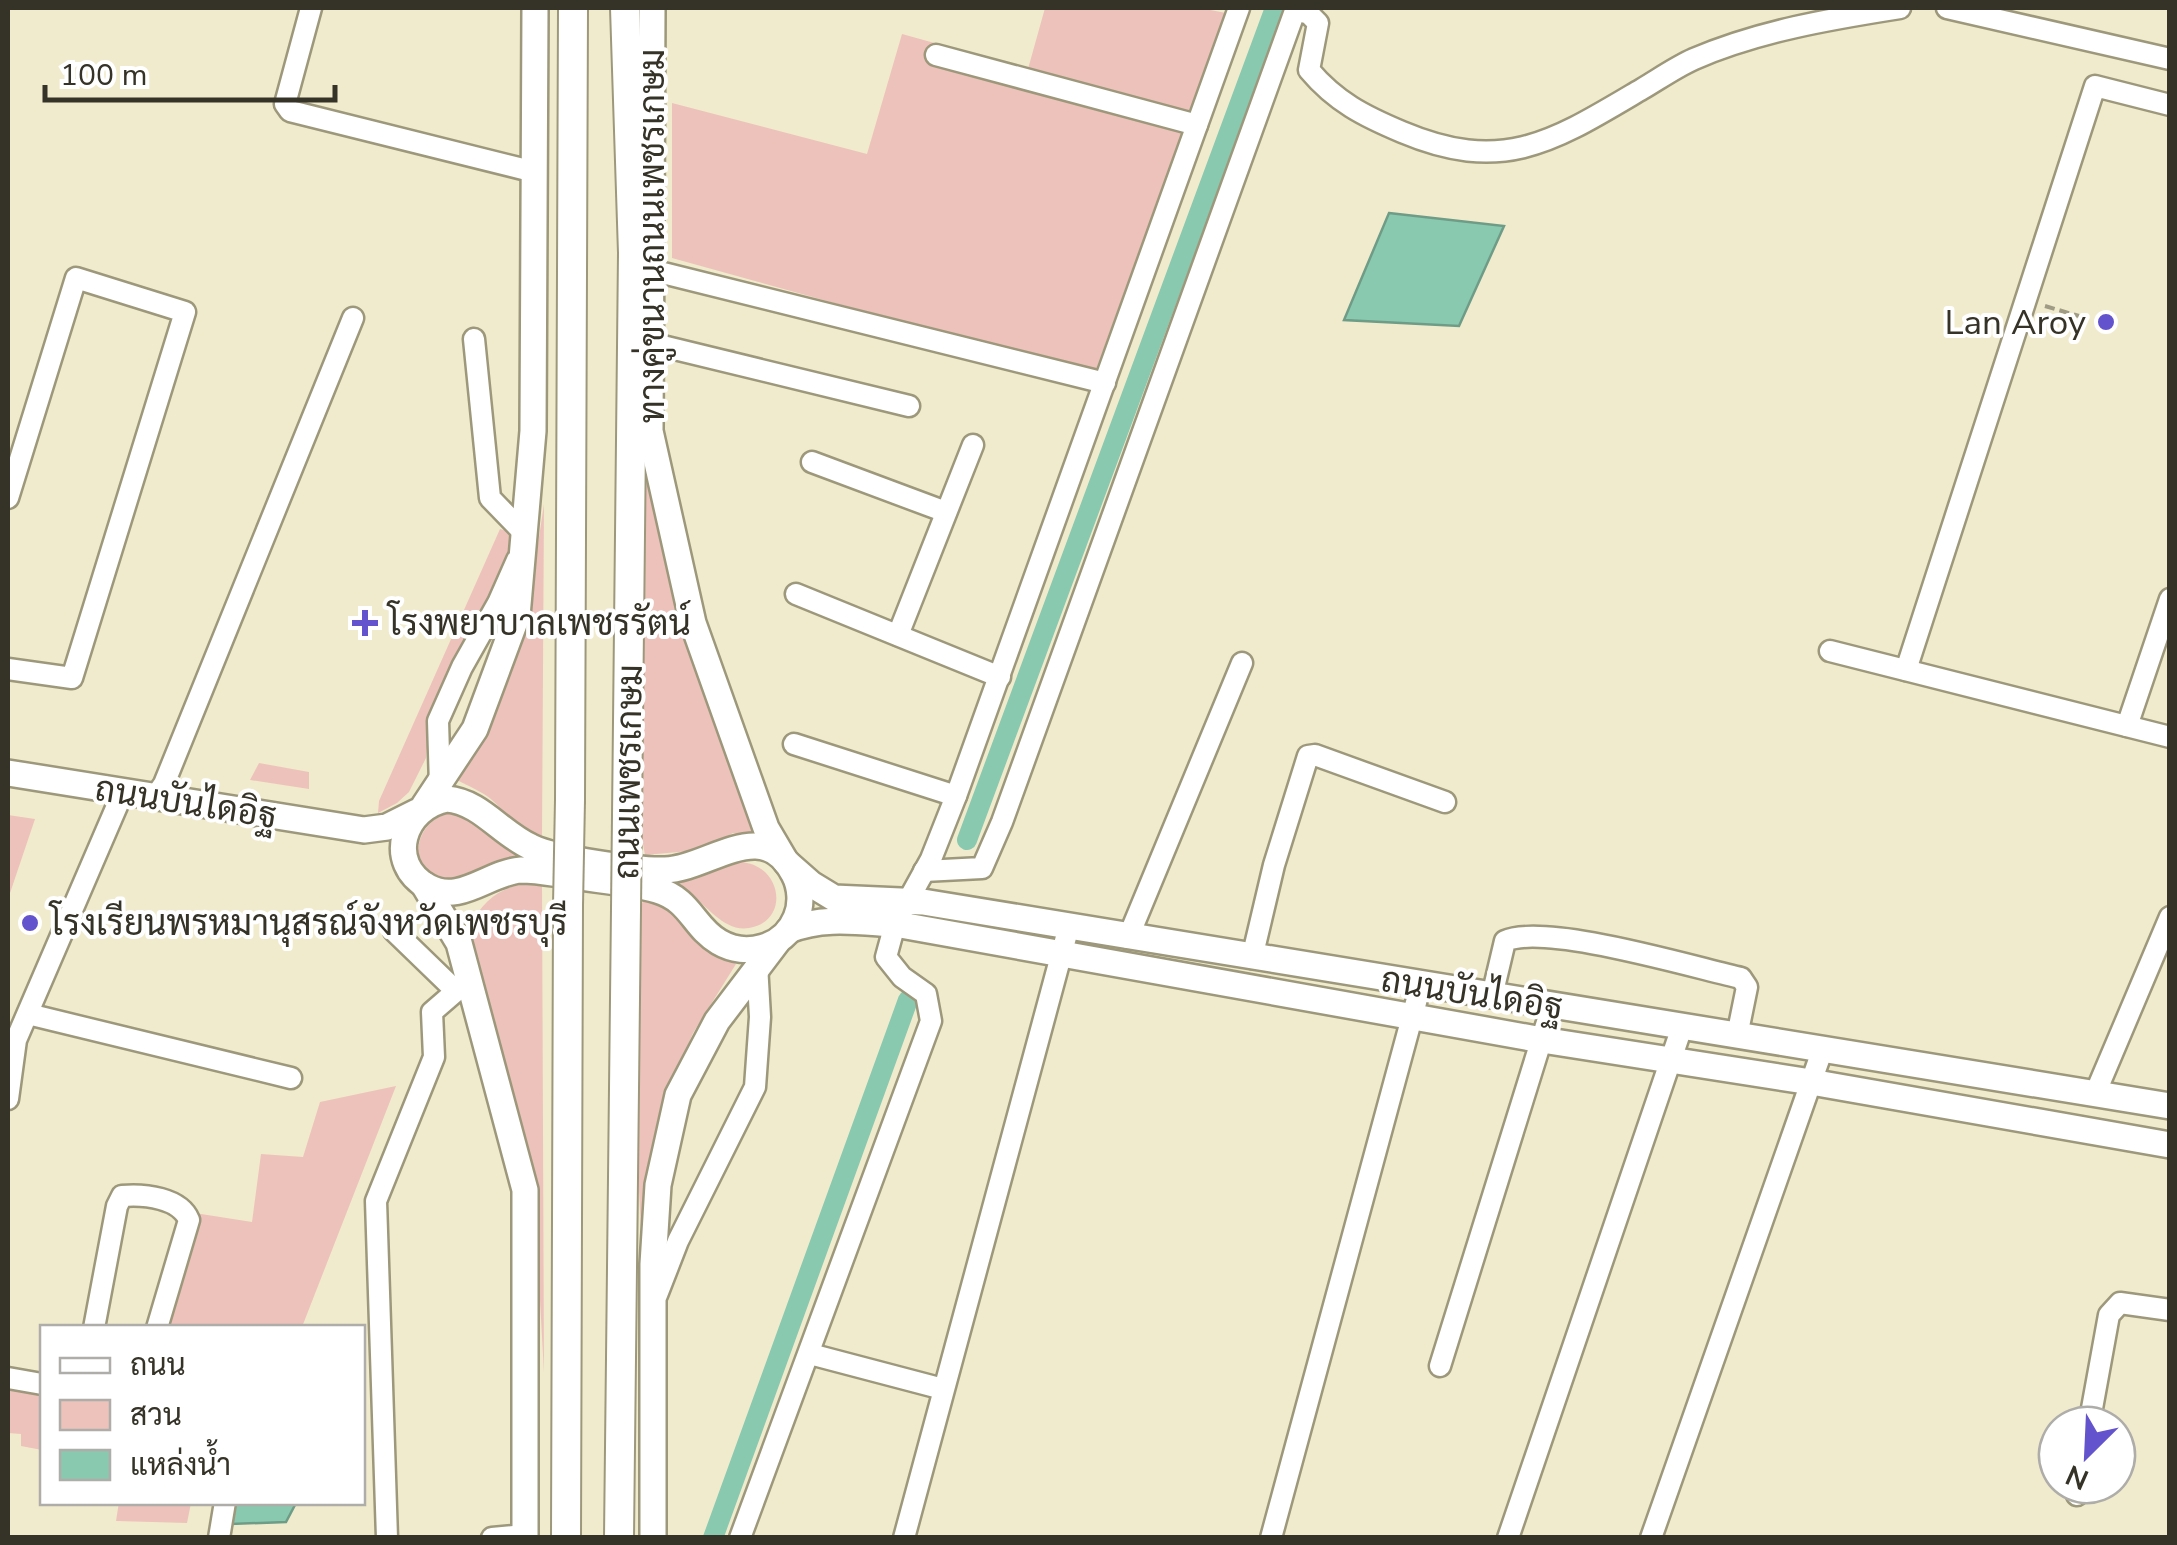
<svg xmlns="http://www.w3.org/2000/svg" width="2177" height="1545" viewBox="0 0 2177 1545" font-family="'Nunito Sans',Sarabun,sans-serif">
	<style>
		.green { fill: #edc2bb }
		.water { fill: #88c9b0; stroke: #6f9c87; stroke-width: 2.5 }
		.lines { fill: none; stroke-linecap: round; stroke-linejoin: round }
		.canal { stroke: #88c9b0; stroke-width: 20 }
		.minor-casing { stroke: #9d987b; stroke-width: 25 }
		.major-casing { stroke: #9d987b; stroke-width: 30 }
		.highway-casing { stroke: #9d987b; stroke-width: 32 }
		.path { stroke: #9f9b85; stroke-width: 4; stroke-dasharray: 10 5; stroke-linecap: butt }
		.minor { stroke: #fff; stroke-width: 20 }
		.major { stroke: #fff; stroke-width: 25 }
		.highway { stroke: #fff; stroke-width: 28 }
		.highway-bridge-casing { stroke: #9d987b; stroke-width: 32; stroke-linecap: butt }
		.highway-bridge { stroke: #fff; stroke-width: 28 }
		.poi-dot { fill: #6353cc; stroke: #fff; stroke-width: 4 }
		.labels { text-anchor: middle; stroke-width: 8; stroke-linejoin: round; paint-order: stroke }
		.street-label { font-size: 35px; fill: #353327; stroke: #fff }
		.poi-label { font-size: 35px; fill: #353327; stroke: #fff; text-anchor: start }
	</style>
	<rect width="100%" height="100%" fill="#f1ebcd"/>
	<g class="green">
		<path d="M1045,8h155l26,5 -132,362 -422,-117v-155l195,51 35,-120 126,35z"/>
		<path d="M638,402l27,162 32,110 60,162 -24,-3 -32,17 -56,5 -6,-33z"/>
		<path d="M544,504l-2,334c-25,-3 -32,-22 -50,-38 -9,-8 -24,-14 -35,-20l43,-77 24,-65z"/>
		<path d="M500,529l10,3 3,19 -84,171 -3,36 -17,34 -12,11 -19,10 1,-12z"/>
		<path d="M259,763l50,9v17l-59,-9z"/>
		<path d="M449,813l19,4 55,39v3c-21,7 -55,25 -77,21 -40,-7 -34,-57 3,-67z"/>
		<path d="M8,815l27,4 -27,80z"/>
		<path d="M740,862c42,2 51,59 9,66 -25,4 -41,-22 -59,-34 -11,-7 -25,-11 -37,-16l36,2z"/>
		<path d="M542,882l2,491 -9,-164 -65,-283c16,-32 37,-42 72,-44z"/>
		<path d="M644,899l29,9 40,44 23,12 -43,69 -27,63 -22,200 -11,-234 3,-145z"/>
		<path d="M396,1086l-94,241 -152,1 32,-117 70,11 9,-68 42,3 17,-55z"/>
		<path d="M8,1366l34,8v76l-21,-4v-12l-13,-1z"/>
		<path d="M119,1502h72v1l-4,20 -71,-2z"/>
	</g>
	<g class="water">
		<path d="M1389,213l115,13 -45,100 -115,-6z"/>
		<path d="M235,1503h61l-10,19 -55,2z"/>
	</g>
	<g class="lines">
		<g class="canal">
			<path d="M967,840l308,-832"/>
			<path d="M713,1538l195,-538"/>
		</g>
		<g class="minor-casing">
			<g id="minor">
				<path d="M311,8l-26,96 5,7 245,61"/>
				<path d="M1947,8l223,51"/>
				<path d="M1295,10l14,4 9,9 -9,47c27,32 55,46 93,62 102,43 152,9 240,-43 17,-10 34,-22 52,-30 65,-28 136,-40 206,-51"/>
				<path d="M936,55l261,70"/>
				<path d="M651,270l454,113"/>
				<path d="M474,339l16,159 34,35"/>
				<path d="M650,343l259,63"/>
				<path d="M812,462l134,50"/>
				<path d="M8,498l68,-220 109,34 -113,366 -64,-9"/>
				<path d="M796,594l204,83"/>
				<path d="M898,635l75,-190"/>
				<path d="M1830,651l340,86"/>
				<path d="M1906,670l189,-584 75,19"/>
				<path d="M2127,726l43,-127"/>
				<path d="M794,744l162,52"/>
				<path d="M440,785l-2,-64 24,-54 36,-64 19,-43"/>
				<path d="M155,797l9,-13 189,-466"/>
				<path d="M924,871l58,-3 20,-46 294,-814"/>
				<path d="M394,931l62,60"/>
				<path d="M1128,938l114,-275"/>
				<path d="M1252,958l22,-93 34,-109 7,-1 130,47"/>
				<path d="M1492,996l13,-55c40,-18 187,26 236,37l6,9 -10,49"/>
				<path d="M28,1014l263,64"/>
				<path d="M2095,1094l75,-177"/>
				<path d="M8,1099l8,-59 107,-248"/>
				<path d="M657,1295l21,-54 77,-154 5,-70 -3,-53"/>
				<path d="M94,1328l23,-122 5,-10c23,-2 58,2 67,24l-32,108"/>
				<path d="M810,1354l133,35"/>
				<path d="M1440,1366l112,-360"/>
				<path d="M8,1378l34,6"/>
				<path d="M2089,1425l20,-110 11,-12 50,7"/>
				<path d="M2077,1495l1,-10"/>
				<path d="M219,1538l6,-36"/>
				<path d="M387,1538l-11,-337 58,-144 -2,-45 37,-32"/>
				<path d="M492,1538l33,-3"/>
				<path d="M740,1538l191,-517 -5,-27 -24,-17 -16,-20 9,-33 36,-65 25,-63 283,-788"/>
				<path d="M904,1538l165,-612"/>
				<path d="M1271,1538l150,-554"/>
				<path d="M1508,1538l174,-511"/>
				<path d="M1651,1538l171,-487"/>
			</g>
		</g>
		<g class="major-casing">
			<g id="major">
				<path d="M652,8l-2,423 43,192 73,205 20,34 25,22 23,14 89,4 1247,204"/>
				<path d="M8,773l356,57 23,-3 30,-15"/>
				<path d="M447,799c34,3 53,34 84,48 25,12 105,24 134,23 44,-1 98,-56 129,4 7,13 8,31 2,44 -12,30 -50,40 -77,24 -26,-15 -28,-42 -62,-52 -29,-8 -61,-10 -90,-15 -15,-2 -31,-5 -46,-5 -32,2 -61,35 -93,17 -43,-24 -25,-80 19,-88z"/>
				<path d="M424,806l51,-77 42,-113 16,-185 2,-423"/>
				<path d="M424,885l35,58 66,247v348"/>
				<path d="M789,930c34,-14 70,-8 106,-6l647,116 269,42 359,63"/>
				<path d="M653,1538v-274l5,-79 20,-90 39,-74 60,-79"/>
			</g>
		</g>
		<g class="highway-casing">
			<g id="highway">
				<path d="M625,8l8,245 -6,563"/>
				<path d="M570,800l3,-792"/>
				<path d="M566,1538l2,-633"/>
				<path d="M619,1538l7,-629"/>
			</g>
		</g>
		<path class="path" d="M2045,306l34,10"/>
		<use href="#minor" class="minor"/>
		<use href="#major" class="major"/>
		<use href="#highway" class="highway"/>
		<g class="highway-bridge-casing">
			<g id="highway-bridge">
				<path d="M568,905l2,-105"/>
				<path d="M626,909l1,-93"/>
			</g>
		</g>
		<use href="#highway-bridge" class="highway-bridge"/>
	</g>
	<g class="poi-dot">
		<circle cx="2106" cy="322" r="10"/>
		<path d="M360 608h10v10h10v10h-10v10h-10v-10h-10v-10h10z"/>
		<circle cx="30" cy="923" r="10"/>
	</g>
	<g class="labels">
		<g class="street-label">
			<text transform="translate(652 236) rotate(-90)" y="12">ทางคู่ขนานถนนเพชรเกษม</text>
			<text transform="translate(628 772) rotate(-89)" y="12">ถนนเพชรเกษม</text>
			<text transform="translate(186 802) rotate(9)" y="12">ถนนบันไดอิฐ</text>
			<text transform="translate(1472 993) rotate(9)" y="12">ถนนบันไดอิฐ</text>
		</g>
		<g class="poi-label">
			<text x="2086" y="334" text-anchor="end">Lan Aroy</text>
			<text x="388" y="635">โรงพยาบาลเพชรรัตน์</text>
			<text x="50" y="935">โรงเรียนพรหมานุสรณ์จังหวัดเพชรบุรี</text>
		</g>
	</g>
	<rect width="2177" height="1545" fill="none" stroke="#353327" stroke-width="20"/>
	<rect x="40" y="1325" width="325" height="180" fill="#ffffff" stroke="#aeada9" stroke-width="2.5"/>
	<rect x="60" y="1358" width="50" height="15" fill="#ffffff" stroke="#aeada9" stroke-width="2.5"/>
	<text x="130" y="1375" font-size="30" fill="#353327">ถนน</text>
	<rect x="60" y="1400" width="50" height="30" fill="#edc2bb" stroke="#aeada9" stroke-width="2.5"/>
	<text x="130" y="1425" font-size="30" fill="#353327">สวน</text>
	<rect x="60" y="1450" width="50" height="30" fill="#88c9b0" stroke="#aeada9" stroke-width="2.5"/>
	<text x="130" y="1475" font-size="30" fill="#353327">แหล่งน้ำ</text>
	<g transform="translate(2087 1455) rotate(204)"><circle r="48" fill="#ffffff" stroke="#aeada9" stroke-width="2.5"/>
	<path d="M0-8L18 38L0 25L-18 38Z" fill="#6353cc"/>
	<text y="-15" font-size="28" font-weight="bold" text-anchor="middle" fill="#353327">N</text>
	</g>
	<path d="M45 85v15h290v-15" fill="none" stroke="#353327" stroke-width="5"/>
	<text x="60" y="85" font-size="30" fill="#353327" stroke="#ffffff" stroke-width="8" paint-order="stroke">100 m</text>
</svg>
